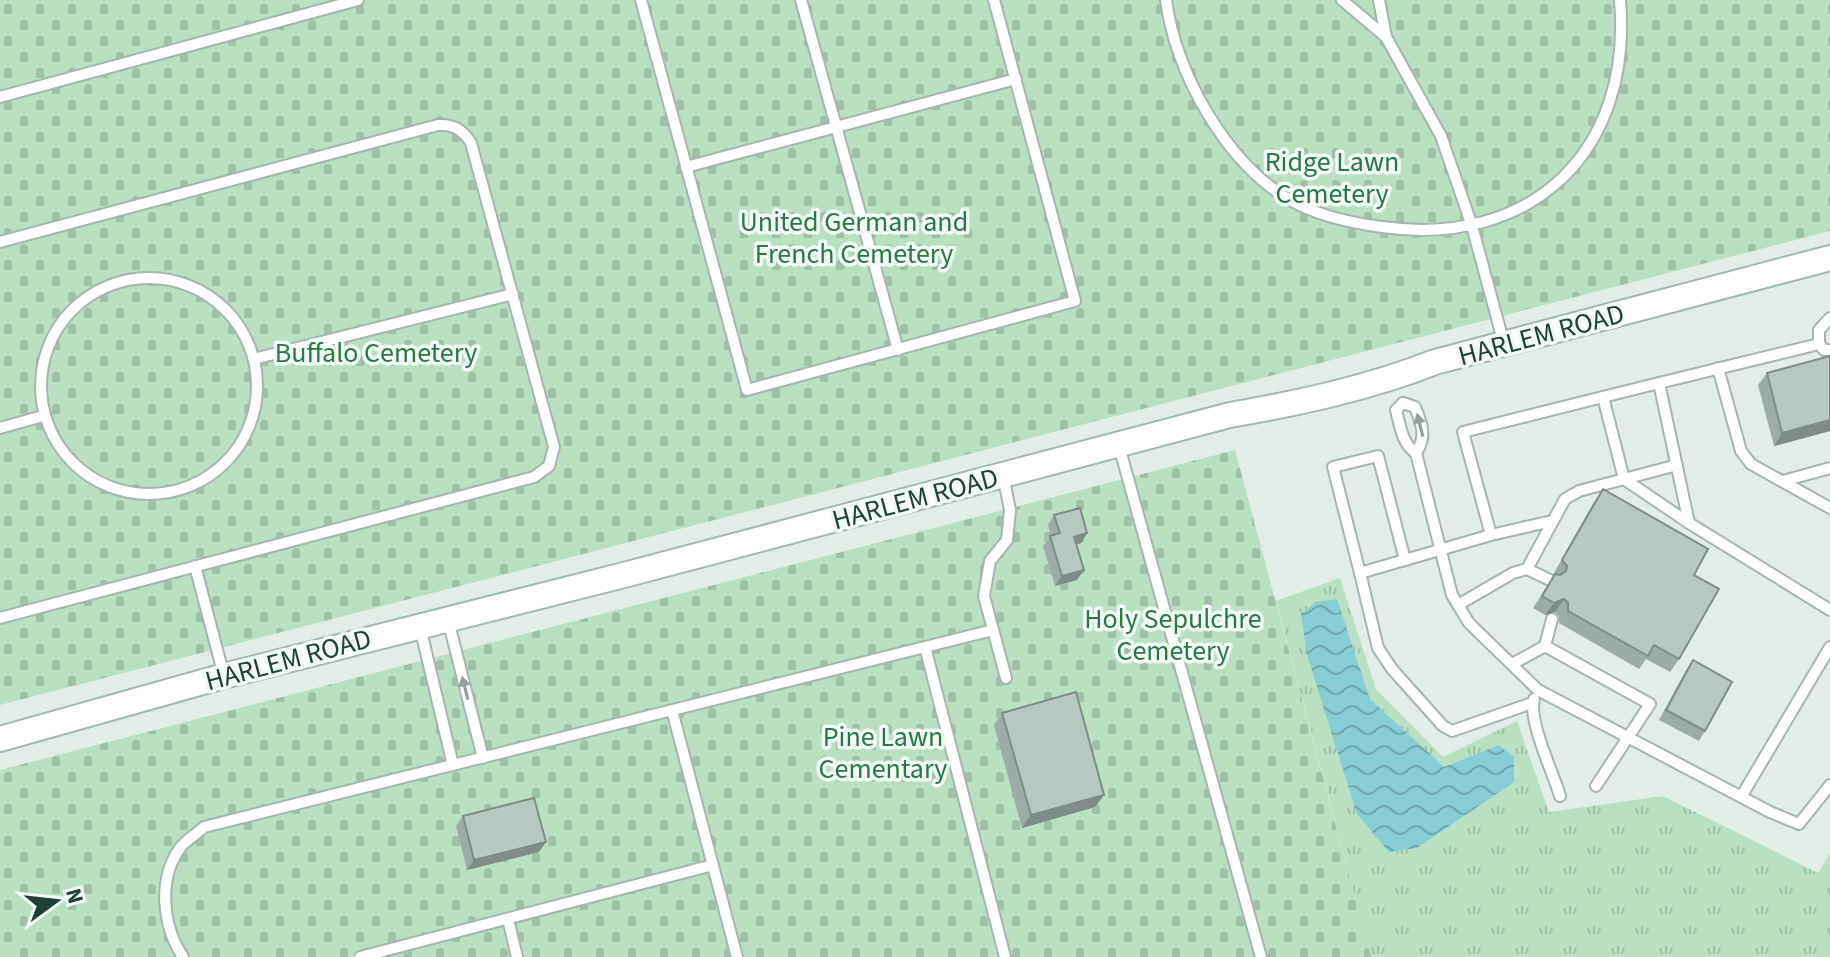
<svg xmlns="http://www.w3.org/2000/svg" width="1830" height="957" viewBox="0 0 1830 957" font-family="'Source Sans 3',sans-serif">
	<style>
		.grass { fill: url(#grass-tufts) }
		.cemetery { fill: url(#cemetery-stones) }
		.water { fill: url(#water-waves) }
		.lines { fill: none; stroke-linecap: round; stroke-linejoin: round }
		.service-casing { stroke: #a4b6af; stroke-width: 14 }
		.secondary-casing { stroke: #a0baaf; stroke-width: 28 }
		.service { stroke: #fff; stroke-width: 10 }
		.secondary { stroke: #fff; stroke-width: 24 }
		.wall { fill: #9daca6 }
		.shaded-wall { fill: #808c87 }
		.building { fill: #b7c8c1; stroke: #808c87; stroke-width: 2 }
		.oneway { fill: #90a09a }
		.labels { text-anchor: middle; stroke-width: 7; stroke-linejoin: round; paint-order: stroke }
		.park-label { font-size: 28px; fill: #287944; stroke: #f3f9f6 }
		.street-label { font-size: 28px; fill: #214036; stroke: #f3f9f6 }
	</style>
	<defs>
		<pattern id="grass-tufts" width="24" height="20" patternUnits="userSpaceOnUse" patternTransform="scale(2)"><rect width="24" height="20" fill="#bae0c2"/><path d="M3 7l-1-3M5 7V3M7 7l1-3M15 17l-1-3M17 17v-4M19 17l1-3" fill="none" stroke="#a0c1a7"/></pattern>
		<pattern id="cemetery-stones" width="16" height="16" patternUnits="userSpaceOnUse" patternTransform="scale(2)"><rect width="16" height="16" fill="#bae0c2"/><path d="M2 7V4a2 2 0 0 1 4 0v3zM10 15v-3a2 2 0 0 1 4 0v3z" fill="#a0c1a7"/></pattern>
		<pattern id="water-waves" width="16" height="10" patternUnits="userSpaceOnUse" patternTransform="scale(2)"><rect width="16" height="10" fill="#87cdd6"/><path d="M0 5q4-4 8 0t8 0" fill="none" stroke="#6ea8ae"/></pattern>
	</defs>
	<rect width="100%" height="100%" fill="#e2ede8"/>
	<path class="grass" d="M1340,578l36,111 67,68 74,-36 32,91 114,-16 155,77 12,-20v104h-459l-95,-356z"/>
	<g class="cemetery">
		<path d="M0,0h1830v231l-1830,474z"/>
		<path d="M1235,450l136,507h-1371v-187z"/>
	</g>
	<path class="water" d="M1337,599l33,100 74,68 55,-22 15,12v25l-97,66 -28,4 -32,-38 -50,-159 -6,-41 15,-12z"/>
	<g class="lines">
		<g class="service-casing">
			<g id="service">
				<path d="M641,0l106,390 328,-89 -81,-301"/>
				<path d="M801,0l97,350"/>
				<path d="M1166,0c9,72 60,163 124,200 28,16 61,23 92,27 150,21 251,-76 238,-227"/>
				<path d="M1342,0l44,37"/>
				<path d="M1379,0l7,37 55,99 31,90 32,118"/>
				<path d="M0,97l358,-97"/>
				<path d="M686,167l330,-88"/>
				<path d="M0,242l438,-117c16,-1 25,5 33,18l83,304 -5,19 -15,11 -534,141"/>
				<circle cx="149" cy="386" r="108"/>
				<path d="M1830,318l-11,12v14l5,6h6"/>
				<path d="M254,359l259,-65"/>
				<path d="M1718,368l23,83 10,13 79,44"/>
				<path d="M1659,383l160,-39"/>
				<path d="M1603,397l21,82 65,44"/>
				<path d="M1403,403l-7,7c4,15 6,34 20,43l36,142 17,28 69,67 232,122 29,12 31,-39"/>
				<path d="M1403,403l12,4c7,17 12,30 1,46"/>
				<path d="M0,428l43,-12"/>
				<path d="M1119,446l142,511"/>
				<path d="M1003,475l7,35 -3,30 -17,21 -6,35 22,82"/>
				<path d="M1783,481l47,-13"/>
				<path d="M1491,535l61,-14"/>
				<path d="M195,566l29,110"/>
				<path d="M1527,569l23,11"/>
				<path d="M1360,573l-27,-106 45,-11 27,104"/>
				<path d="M1458,605l55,-32 14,-4 38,-70 14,-8 98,-26"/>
				<path d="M448,620l35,138"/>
				<path d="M420,627l33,138"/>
				<path d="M1545,646l7,-27"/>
				<path d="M925,647l80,310"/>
				<path d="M1512,664l33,-18 105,58 -54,82"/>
				<path d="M1534,699c-6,22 19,73 26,97"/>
				<path d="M1532,703l-80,28 -9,-5 -51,-57 -14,-21 -18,-75 131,-38 -28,-103 196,-49 30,140 141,87"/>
				<path d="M672,710l65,247"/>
				<path d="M1741,797l89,-150"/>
				<path d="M508,919l9,38"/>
				<path d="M183,957c-20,-30 -26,-77 -3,-109 6,-8 17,-14 24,-21l789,-197"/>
				<path d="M360,957l353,-92"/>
			</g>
		</g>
		<g class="secondary-casing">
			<path id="secondary" d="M0,739l224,-63 400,-101 606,-160c69,-12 139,-27 205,-53l395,-104"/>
		</g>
		<use href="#service" class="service"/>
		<use href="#secondary" class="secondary"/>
	</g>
	<g class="wall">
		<path d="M1830,356v75l-56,15 -16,-61 9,-12z"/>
		<path d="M1603,489l91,86 -15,84 -9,13 -24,-13 -7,10 -80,-46v-7l-4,-4 -10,3 -12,-7 22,-34 -1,-1 40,-71z"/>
		<path d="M1054,515l33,18 -6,10 -5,1 1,36 -22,6 -12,-40 8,-10 -3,-11z"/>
		<path d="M1693,660l12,71 -6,10 -40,-21 27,-50z"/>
		<path d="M1002,713l102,82 -9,12 -73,21 -28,-103z"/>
		<path d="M463,816l83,26 -7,10 -72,18 -11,-44z"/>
	</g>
	<g class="shaded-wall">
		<path d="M1830,420v11l-56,15 8,-13z"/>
		<path d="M1087,533l-6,10 -14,4 7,-10z"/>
		<path d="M1084,570l-7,10 -22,6 7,-10z"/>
		<path d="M1564,599l-9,13 -10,3 9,-12z"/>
		<path d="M1104,795l-9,12 -73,21 9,-13z"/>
		<path d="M546,842l-7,10 -72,18 7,-10z"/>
	</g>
	<g class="building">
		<path d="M1830,356v64l-48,13 -15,-60z"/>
		<path d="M1603,489l105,60 -14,26 25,14 -40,70 -25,-14 -6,11 -80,-45v-8l-4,-4 -10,4 -12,-7 13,-22 5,1 6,-4 1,-5 -5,-6z"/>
		<path d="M1080,508l7,25 -13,4 10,33 -22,6 -12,-40 10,-3 -6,-18z"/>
		<path d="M1693,660l39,22 -27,49 -39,-21z"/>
		<path d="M1076,692l28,103 -73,20 -29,-102z"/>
		<path d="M534,798l12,44 -72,18 -11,-44z"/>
	</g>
	<defs><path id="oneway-solid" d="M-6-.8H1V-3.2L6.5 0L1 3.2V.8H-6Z" transform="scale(2)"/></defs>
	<g class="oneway">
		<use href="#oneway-solid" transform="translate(1420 425) rotate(-104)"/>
		<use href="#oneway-solid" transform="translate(465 688) rotate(-104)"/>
	</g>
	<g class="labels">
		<g class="park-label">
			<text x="1332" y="171">Ridge Lawn<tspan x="1332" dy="32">Cemetery</tspan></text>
			<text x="854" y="231">United German and<tspan x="854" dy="32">French Cemetery</tspan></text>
			<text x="376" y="362">Buffalo Cemetery</text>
			<text x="1173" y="628">Holy Sepulchre<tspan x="1173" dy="32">Cemetery</tspan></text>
			<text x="883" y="746">Pine Lawn<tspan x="883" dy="32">Cementary</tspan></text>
		</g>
		<g class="street-label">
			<text transform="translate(1541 334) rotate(-15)" y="10">HARLEM ROAD</text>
			<text transform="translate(915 498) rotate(-15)" y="10">HARLEM ROAD</text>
			<text transform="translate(288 659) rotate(-15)" y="10">HARLEM ROAD</text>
		</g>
	</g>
	<g transform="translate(56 901) rotate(75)" stroke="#f3f9f6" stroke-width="6" paint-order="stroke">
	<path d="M0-6L14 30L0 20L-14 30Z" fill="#214036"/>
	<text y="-12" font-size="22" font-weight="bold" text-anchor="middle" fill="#214036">N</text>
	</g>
</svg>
